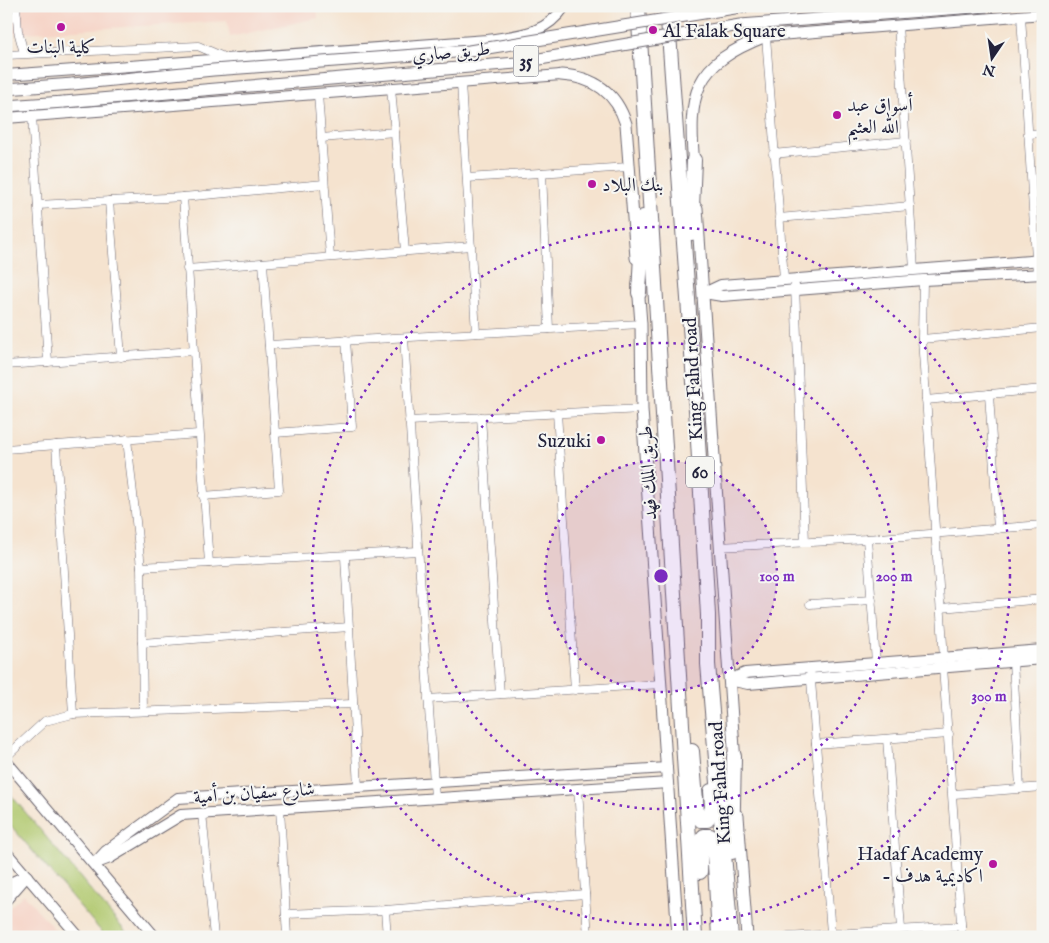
<svg xmlns="http://www.w3.org/2000/svg" width="1049" height="943" viewBox="0 0 1049 943" font-family="'IM FELL English',Amiri,serif">
	<style>
		.built { fill: #f6d2c4 }
		.green { fill: #b0c86d; stroke: #697554 }
		.lines { fill: none; stroke-linecap: round; stroke-linejoin: round }
		.street-casing { stroke: #6c666f; stroke-width: 9 }
		.secondary-casing { stroke: #6c666f; stroke-width: 12 }
		.primary-casing { stroke: #6c666f; stroke-width: 13 }
		.highway-casing { stroke: #6c666f; stroke-width: 16 }
		.street { stroke: #fff; stroke-width: 8 }
		.secondary { stroke: #fff; stroke-width: 10 }
		.primary { stroke: #fff; stroke-width: 11 }
		.highway { stroke: #fff; stroke-width: 14 }
		.primary-bridge-casing { stroke: #6c666f; stroke-width: 13; stroke-linecap: butt }
		.primary-bridge { stroke: #fff; stroke-width: 11 }
		.ring { fill: none; stroke: #7b2cbf; stroke-width: 2.5; stroke-dasharray: 2.5 5 }
		.poi-dot { fill: #b5179e; stroke: #f6f6f2; stroke-width: 2 }
		.labels { text-anchor: middle; stroke-width: 4; stroke-linejoin: round; paint-order: stroke }
		.shield { fill: #f6f6f2; stroke: #626272; stroke-width: 1 }
		.shield-label { font-size: 18px; font-weight: bold; fill: #22223b }
		.poi-label { font-size: 19px; fill: #22223b; stroke: #f6f6f2; text-anchor: start }
		.street-label { font-size: 19px; fill: #22223b; stroke: #f6f6f2 }
		.centre { fill: #7b2cbf; stroke: #f6f6f2; stroke-width: 2.5 }
		.ring-label { font-size: 15px; text-anchor: middle; font-weight: bold; fill: #7b2cbf; stroke: #f6f6f2; stroke-width: 4; stroke-linejoin: round; paint-order: stroke }
	</style>
	<rect width="100%" height="100%" fill="#f6f6f2"/>
	<filter id="ink" filterUnits="userSpaceOnUse"><feTurbulence type="fractalNoise" baseFrequency=".02" numOctaves="2"/><feDisplacementMap in="SourceGraphic" scale="10" xChannelSelector="R" yChannelSelector="G"/><feConvolveMatrix kernelMatrix="1 2 1 2 8 2 1 2 1" color-interpolation-filters="sRGB"/></filter>
	<filter id="wash" filterUnits="userSpaceOnUse"><feTurbulence type="fractalNoise" baseFrequency=".0096" numOctaves="4" result="noise"/><feDisplacementMap in="SourceGraphic" scale="20" xChannelSelector="R" yChannelSelector="G"/><feGaussianBlur stdDeviation="1.12" result="paint"/><feColorMatrix in="noise" values="0 0 0 0 0 0 0 0 0 0 0 0 0 0 0 0 0 1.4 0 .05"/><feComposite in="paint" operator="in"/></filter>
	<g filter="url(#wash)">
		<rect width="100%" height="100%" fill="#f5e3cf"/>
		<g class="built">
			<path d="M6,6h311l1,12 -88,19 -3,-16 -221,13z"/>
			<path d="M24,894l37,43h-55v-26z"/>
		</g>
		<path class="green" d="M6,772l5,23 119,142h-24l-100,-117z"/>
	</g>
	<g filter="url(#ink)">
		<g class="lines">
			<g class="street-casing">
				<g id="street">
					<path d="M16,6l2,25 6,22"/>
					<path d="M1021,16l16,258"/>
					<path d="M6,17l11,-1"/>
					<path d="M898,25l16,245"/>
					<path d="M766,36l18,243"/>
					<path d="M6,55l192,-9 30,13"/>
					<path d="M461,83l15,250"/>
					<path d="M391,88l14,163"/>
					<path d="M318,94l12,163"/>
					<path d="M32,116l16,246"/>
					<path d="M1028,134l15,-1"/>
					<path d="M321,138l74,-6"/>
					<path d="M773,154l133,-13"/>
					<path d="M542,173l7,156"/>
					<path d="M467,178l161,-11"/>
					<path d="M1032,195h11"/>
					<path d="M183,197l26,366"/>
					<path d="M109,201l12,156"/>
					<path d="M38,205l145,-8 141,-13"/>
					<path d="M779,218l131,-12"/>
					<path d="M187,269l284,-23"/>
					<path d="M923,280l-1,59 22,320"/>
					<path d="M795,286l10,256"/>
					<path d="M404,338l31,460"/>
					<path d="M922,339l121,-11"/>
					<path d="M269,345l372,-21"/>
					<path d="M6,365l187,-14"/>
					<path d="M989,394l9,135"/>
					<path d="M926,400l117,-11"/>
					<path d="M557,413l18,277"/>
					<path d="M481,417l19,277"/>
					<path d="M409,421l233,-12"/>
					<path d="M275,433l77,-6 -6,-87"/>
					<path d="M127,439l14,128 2,144"/>
					<path d="M56,445l17,269"/>
					<path d="M6,449l192,-15"/>
					<path d="M203,496l76,-6 -16,-227"/>
					<path d="M867,539l9,124"/>
					<path d="M719,547l148,-8 176,-14"/>
					<path d="M345,557l13,230"/>
					<path d="M141,567l277,-16"/>
					<path d="M810,604l62,-4"/>
					<path d="M941,608l102,-9"/>
					<path d="M142,643l207,-16"/>
					<path d="M1013,661l7,128"/>
					<path d="M943,667l19,270"/>
					<path d="M810,668l21,265"/>
					<path d="M428,699l233,-15"/>
					<path d="M887,739l14,190"/>
					<path d="M816,744l133,-10"/>
					<path d="M6,757l39,-36 28,-7 280,-10"/>
					<path d="M578,789l10,148"/>
					<path d="M954,794l89,-7"/>
					<path d="M280,808l7,129"/>
					<path d="M202,813l12,124"/>
					<path d="M385,910l2,27"/>
					<path d="M286,914l99,-4 200,-16"/>
					<path d="M788,937l173,-11"/>
				</g>
			</g>
			<g class="secondary-casing">
				<g id="secondary">
					<path d="M766,36l277,-22"/>
					<path d="M6,75l481,-35c33,-5 58,-5 78,-34"/>
					<path d="M6,118l555,-43"/>
					<path d="M704,293l17,-8 322,-25"/>
					<path d="M704,293l18,3 201,-16 120,-6"/>
					<path d="M729,680l16,-7 298,-23"/>
					<path d="M729,680l19,4 295,-25"/>
					<path d="M6,761l149,176"/>
					<path d="M6,852l73,85"/>
					<path d="M94,864l12,-13 72,-53 489,-30"/>
					<path d="M94,864l16,-6 71,-43 487,-32"/>
					<path d="M6,885l17,-8"/>
					<path d="M6,900l21,-24"/>
				</g>
			</g>
			<g class="primary-casing">
				<g id="primary">
					<path d="M561,75c33,2 55,17 65,49l10,134"/>
					<path d="M6,89l67,-5"/>
					<path d="M6,106l58,-4"/>
					<path d="M694,167c-6,-74 -2,-102 72,-131"/>
					<path d="M697,208l38,555"/>
					<path d="M638,284l3,40 1,85 36,528"/>
					<path d="M738,816l9,121"/>
				</g>
			</g>
			<g class="highway-casing">
				<g id="highway">
					<path d="M638,6l57,931"/>
					<path d="M667,6l30,418 11,191v49l23,273"/>
					<path d="M691,233l3,-73"/>
					<path d="M639,293l4,-76"/>
					<path d="M692,751l5,61 4,8h6l5,-12 -1,-17"/>
					<path d="M732,852l2,-96"/>
					<path d="M700,872l1,-32 3,-4h6l4,10 5,91"/>
				</g>
			</g>
			<use href="#street" class="street"/>
			<use href="#secondary" class="secondary"/>
			<use href="#primary" class="primary"/>
			<use href="#highway" class="highway"/>
			<g class="primary-bridge-casing">
				<g id="primary-bridge">
					<path d="M73,84l140,-14 256,-19 278,-45"/>
					<path d="M64,102l452,-39 224,-38 247,-19"/>
				</g>
			</g>
			<use href="#primary-bridge" class="primary-bridge"/>
		</g>
	</g>
	<circle cx="661" cy="576" r="116" fill="#7b2cbf" fill-opacity=".12"/>
	<g class="ring">
		<circle cx="661" cy="576" r="116"/>
		<circle cx="661" cy="576" r="233"/>
		<circle cx="661" cy="576" r="349"/>
	</g>
	<g class="poi-dot">
		<circle cx="61" cy="27" r="5"/>
		<circle cx="653" cy="30" r="5"/>
		<circle cx="837" cy="115" r="5"/>
		<circle cx="592" cy="184" r="5"/>
		<circle cx="601" cy="440" r="5"/>
		<circle cx="993" cy="864" r="5"/>
	</g>
	<g class="labels">
		<g class="shield">
			<rect x="513.5" y="45.5" width="25" height="31" rx="4"/>
			<rect x="686" y="456.5" width="28" height="31" rx="4"/>
		</g>
		<g class="shield-label">
			<text x="526" y="67">35</text>
			<text x="700" y="478">60</text>
		</g>
		<g class="poi-label">
			<text x="663" y="37">Al Falak Square</text>
			<text x="61" y="53" text-anchor="middle">كلية البنات</text>
			<text x="847" y="111">أسواق عبد<tspan x="847" dy="22">الله العثيم</tspan></text>
			<text x="602" y="191">بنك البلاد</text>
			<text x="591" y="447" text-anchor="end">Suzuki</text>
			<text x="983" y="860" text-anchor="end">Hadaf Academy<tspan x="983" dy="22">- اكاديمية هدف</tspan></text>
		</g>
		<g class="street-label">
			<text transform="translate(451 51) rotate(-5)" y="7">طريق صاري</text>
			<text transform="translate(692 379) rotate(-93)" y="7">King Fahd road</text>
			<text transform="translate(647 473) rotate(-93)" y="7">طريق الملك فهد</text>
			<text transform="translate(719 783) rotate(-94)" y="7">King Fahd road</text>
			<text transform="translate(254 792) rotate(-4)" y="7">شارع سفيان بن أمية</text>
		</g>
	</g>
	<circle cx="661" cy="576" r="8" class="centre"/>
	<g class="ring-label">
		<text x="777" y="581">100 m</text>
		<text x="894" y="581">200 m</text>
		<text x="989" y="701">300 m</text>
	</g>
	<rect width="1049" height="943" fill="none" stroke="#f6f6f2" stroke-width="25"/>
	<g transform="translate(992 58) rotate(193)" stroke="#f6f6f2" stroke-width="4" paint-order="stroke">
	<path d="M0-4L9 19L0 12L-9 19Z" fill="#22223b"/>
	<text y="-8" font-size="14" font-weight="bold" text-anchor="middle" fill="#22223b">N</text>
	</g>
</svg>
